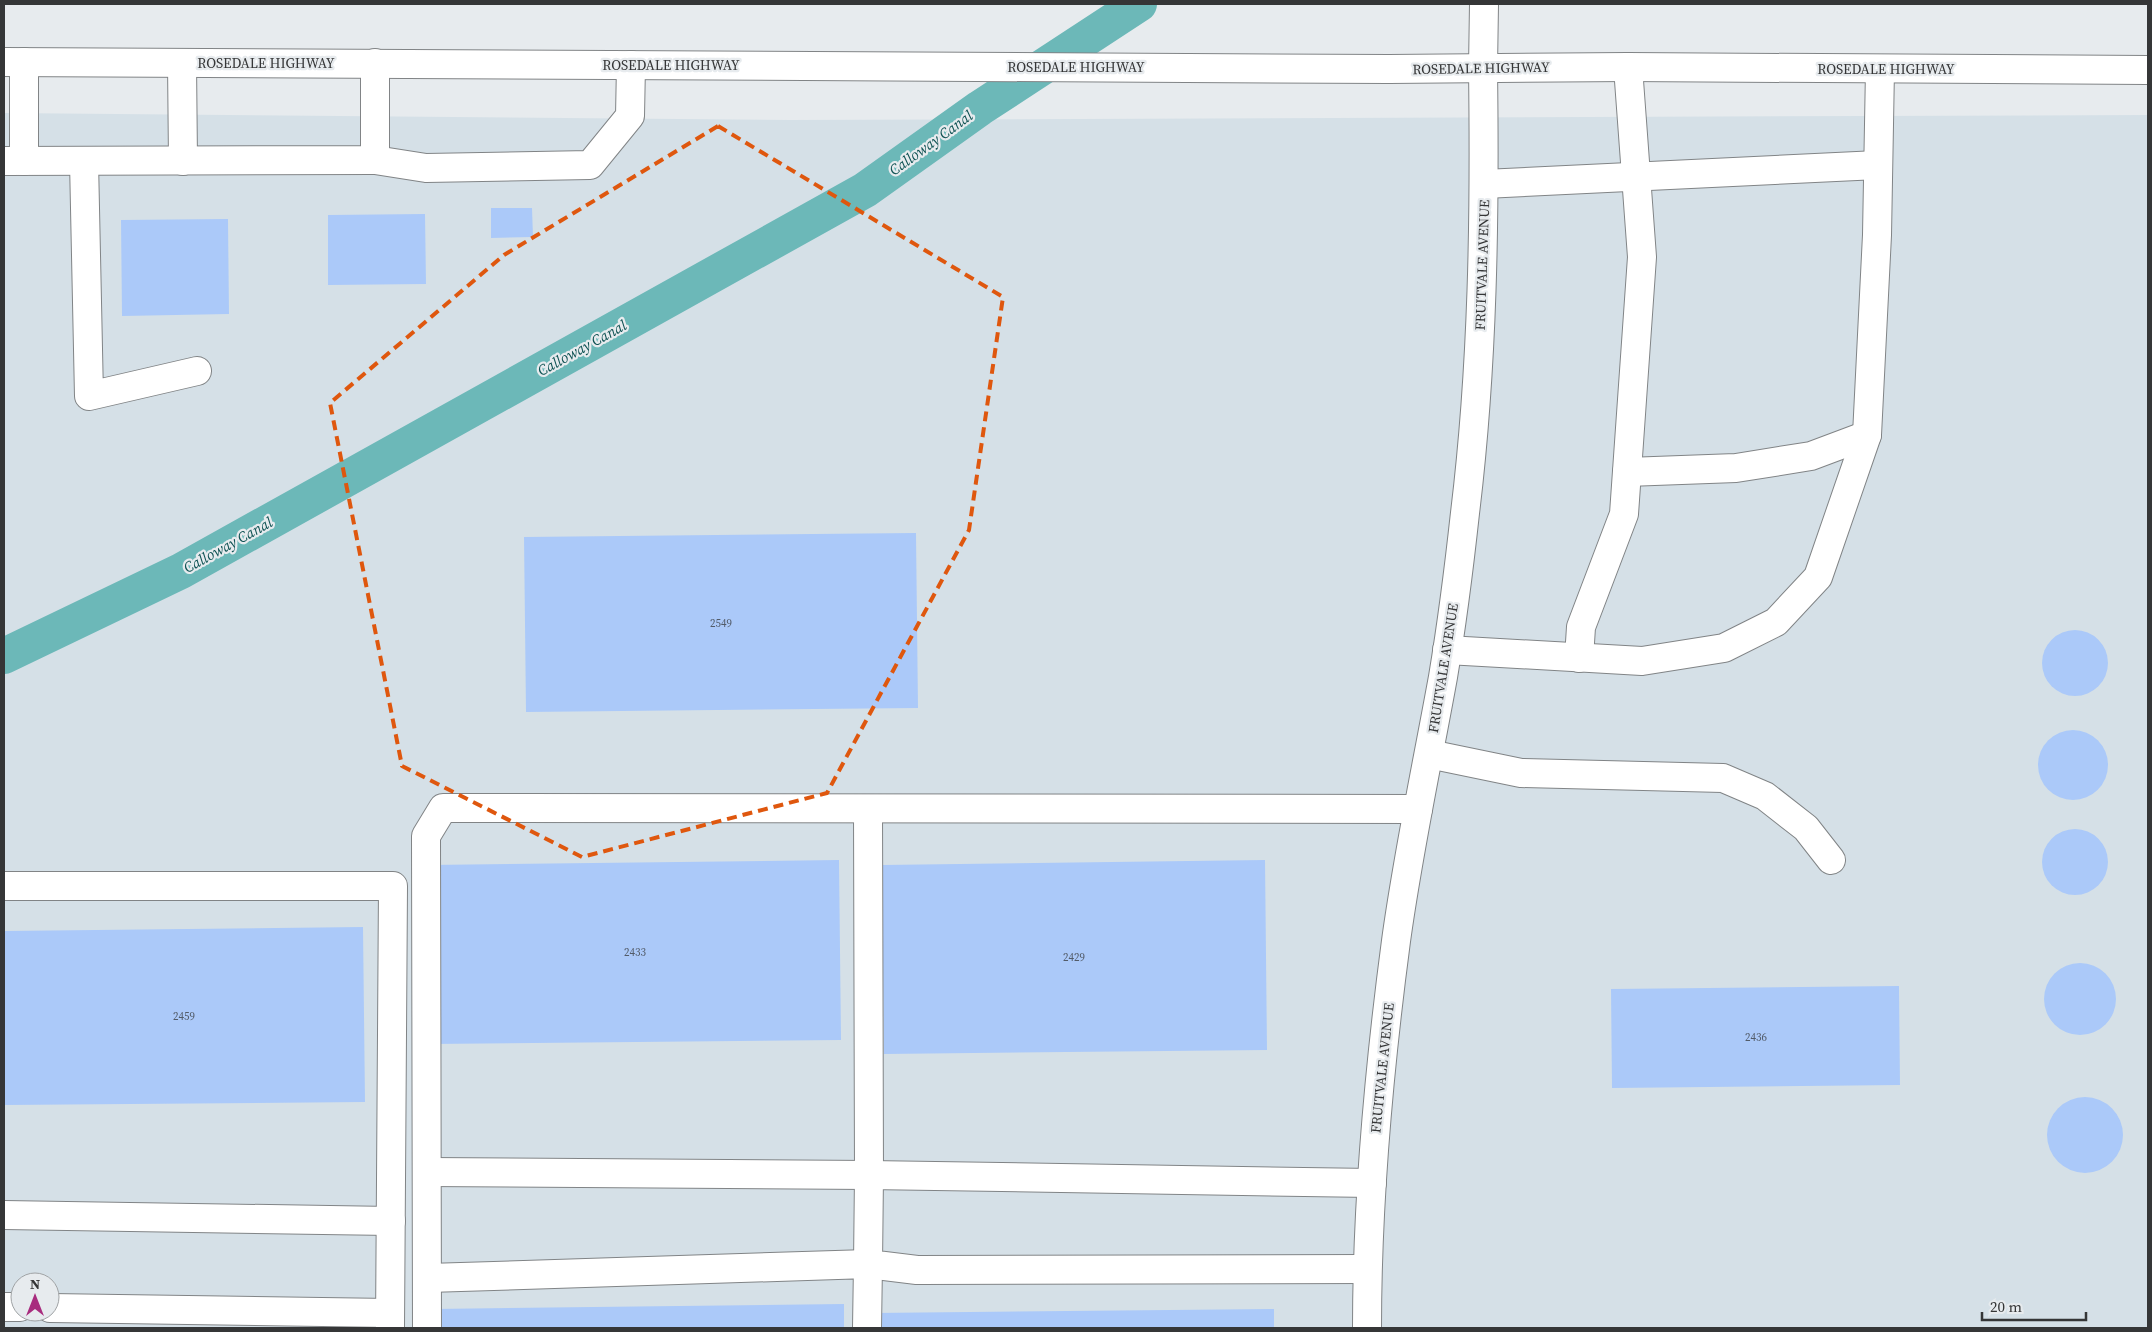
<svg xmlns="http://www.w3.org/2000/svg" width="2152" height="1332" viewBox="0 0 2152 1332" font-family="'Source Serif 4',serif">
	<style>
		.built { fill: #d5e0e7; fill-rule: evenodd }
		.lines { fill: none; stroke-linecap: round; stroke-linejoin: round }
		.canal { stroke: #6cb8b8; stroke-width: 36 }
		.building { fill: #abc9f9 }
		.minor-casing { stroke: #818486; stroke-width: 30 }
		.major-casing { stroke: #818486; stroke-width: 30 }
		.minor { stroke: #fff; stroke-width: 28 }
		.major { stroke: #fff; stroke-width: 28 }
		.marked { fill: none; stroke: #df570e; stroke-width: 4; stroke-dasharray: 10 6; stroke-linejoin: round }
		.labels { text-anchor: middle; stroke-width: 4.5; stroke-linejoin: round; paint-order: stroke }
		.number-label { font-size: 11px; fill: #525b68 }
		.street-label { font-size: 14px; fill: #353637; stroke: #e7ebee }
		.water-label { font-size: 15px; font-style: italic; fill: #0e5253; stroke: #e7ebee }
	</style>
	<rect width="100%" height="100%" fill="#e7ebee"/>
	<path class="built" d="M4,113l786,7 1358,-5v1213h-2144zM20,1282h30v30h-30z"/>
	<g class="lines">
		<path class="canal" d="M4,656l177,-85 684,-381 115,-82 159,-104"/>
	</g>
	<g class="building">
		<path d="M491,208h41l1,29 -42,1z"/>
		<path d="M425,214l1,70 -98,1v-70z"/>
		<path d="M228,219l1,95 -107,2 -1,-96z"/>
		<path d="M916,533l2,175 -392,4 -2,-175z"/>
		<circle cx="2075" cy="663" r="33"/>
		<circle cx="2073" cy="765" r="35"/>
		<circle cx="2075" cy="862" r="33"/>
		<path d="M839,860l2,180 -411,4 -2,-179z"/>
		<path d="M1265,860l2,190 -383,4 -2,-189z"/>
		<path d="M363,927l2,175 -361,3v-174z"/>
		<circle cx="2080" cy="999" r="36"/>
		<path d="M1899,986l1,99 -288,3 -1,-99z"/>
		<circle cx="2085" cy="1135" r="38"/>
		<path d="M844,1304v24h-411v-19z"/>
		<path d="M1274,1309v19h-401l-1,-15z"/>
	</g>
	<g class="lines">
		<g class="minor-casing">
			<g id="minor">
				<path d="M24,62v99"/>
				<path d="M182,63l1,98"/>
				<path d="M375,160l51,8 164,-3 40,-49 1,-51"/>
				<path d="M4,161l371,-1v-97"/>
				<path d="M84,161l5,235 108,-25"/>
				<path d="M1484,184l394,-19"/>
				<path d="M1627,472l109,-4 75,-12 56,-21"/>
				<path d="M1447,650l195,11 82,-13 52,-26 42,-45 49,-142 10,-200 3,-166"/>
				<path d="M1579,658l2,-31 43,-113 18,-257 -14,-190"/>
				<path d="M1429,754l92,19 202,5 42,18 41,32 25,32"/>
				<path d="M4,886h389l-3,442"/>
				<path d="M427,1172l442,3 -1,-366"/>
				<path d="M4,1215l387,6"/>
				<path d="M1367,1269l-450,1 -49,-6 1,-89 503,8"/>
				<path d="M428,1278l440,-14 -1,64"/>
				<path d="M4,1307h16"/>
				<path d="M50,1308l340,5"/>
				<path d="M427,1328l-1,-492 17,-28 975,1"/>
				<path d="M1367,1328c0,-129 12,-259 29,-387 12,-88 31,-176 47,-264 9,-54 16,-109 22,-164 18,-147 20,-297 18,-445"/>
			</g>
		</g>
		<g class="major-casing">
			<g id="major">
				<path d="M4,62l1385,7 239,-2 520,3"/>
				<path d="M1483,68l1,-64"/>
			</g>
		</g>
		<use href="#minor" class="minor"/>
		<use href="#major" class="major"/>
	</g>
	<path class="marked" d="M718,126l285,171 -34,233 -142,263 -245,64 -180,-91 -72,-363 174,-148z"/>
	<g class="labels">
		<g class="number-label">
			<text x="721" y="627">2549</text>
			<text x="635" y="956">2433</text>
			<text x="1074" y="961">2429</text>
			<text x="184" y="1020">2459</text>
			<text x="1756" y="1041">2436</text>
		</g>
		<g class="street-label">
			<text x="266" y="68">ROSEDALE HIGHWAY</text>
			<text x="671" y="70">ROSEDALE HIGHWAY</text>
			<text x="1076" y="72">ROSEDALE HIGHWAY</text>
			<text transform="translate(1481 68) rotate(-1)" y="5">ROSEDALE HIGHWAY</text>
			<text x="1886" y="74">ROSEDALE HIGHWAY</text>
			<text transform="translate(1482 265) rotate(-88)" y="5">FRUITVALE AVENUE</text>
			<text transform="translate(1443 668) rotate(-81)" y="5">FRUITVALE AVENUE</text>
			<text transform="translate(1382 1068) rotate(-84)" y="5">FRUITVALE AVENUE</text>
		</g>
		<g class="water-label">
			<text transform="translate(931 143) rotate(-36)" y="5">Calloway Canal</text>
			<text transform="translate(582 348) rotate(-29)" y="5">Calloway Canal</text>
			<text transform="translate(228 545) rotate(-29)" y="5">Calloway Canal</text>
		</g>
	</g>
	<rect width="2152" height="1332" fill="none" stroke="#353637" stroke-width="10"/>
	<g transform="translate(35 1297)"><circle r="24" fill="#e7ebee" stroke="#a0a3a5"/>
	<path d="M0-4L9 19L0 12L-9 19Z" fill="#a82c7e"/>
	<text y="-8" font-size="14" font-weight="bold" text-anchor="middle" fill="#353637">N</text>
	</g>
	<path d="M1982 1312v8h104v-8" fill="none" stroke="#353637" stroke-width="2.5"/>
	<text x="1990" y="1312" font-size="15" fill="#353637" stroke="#e7ebee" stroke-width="4" paint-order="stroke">20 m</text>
</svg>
